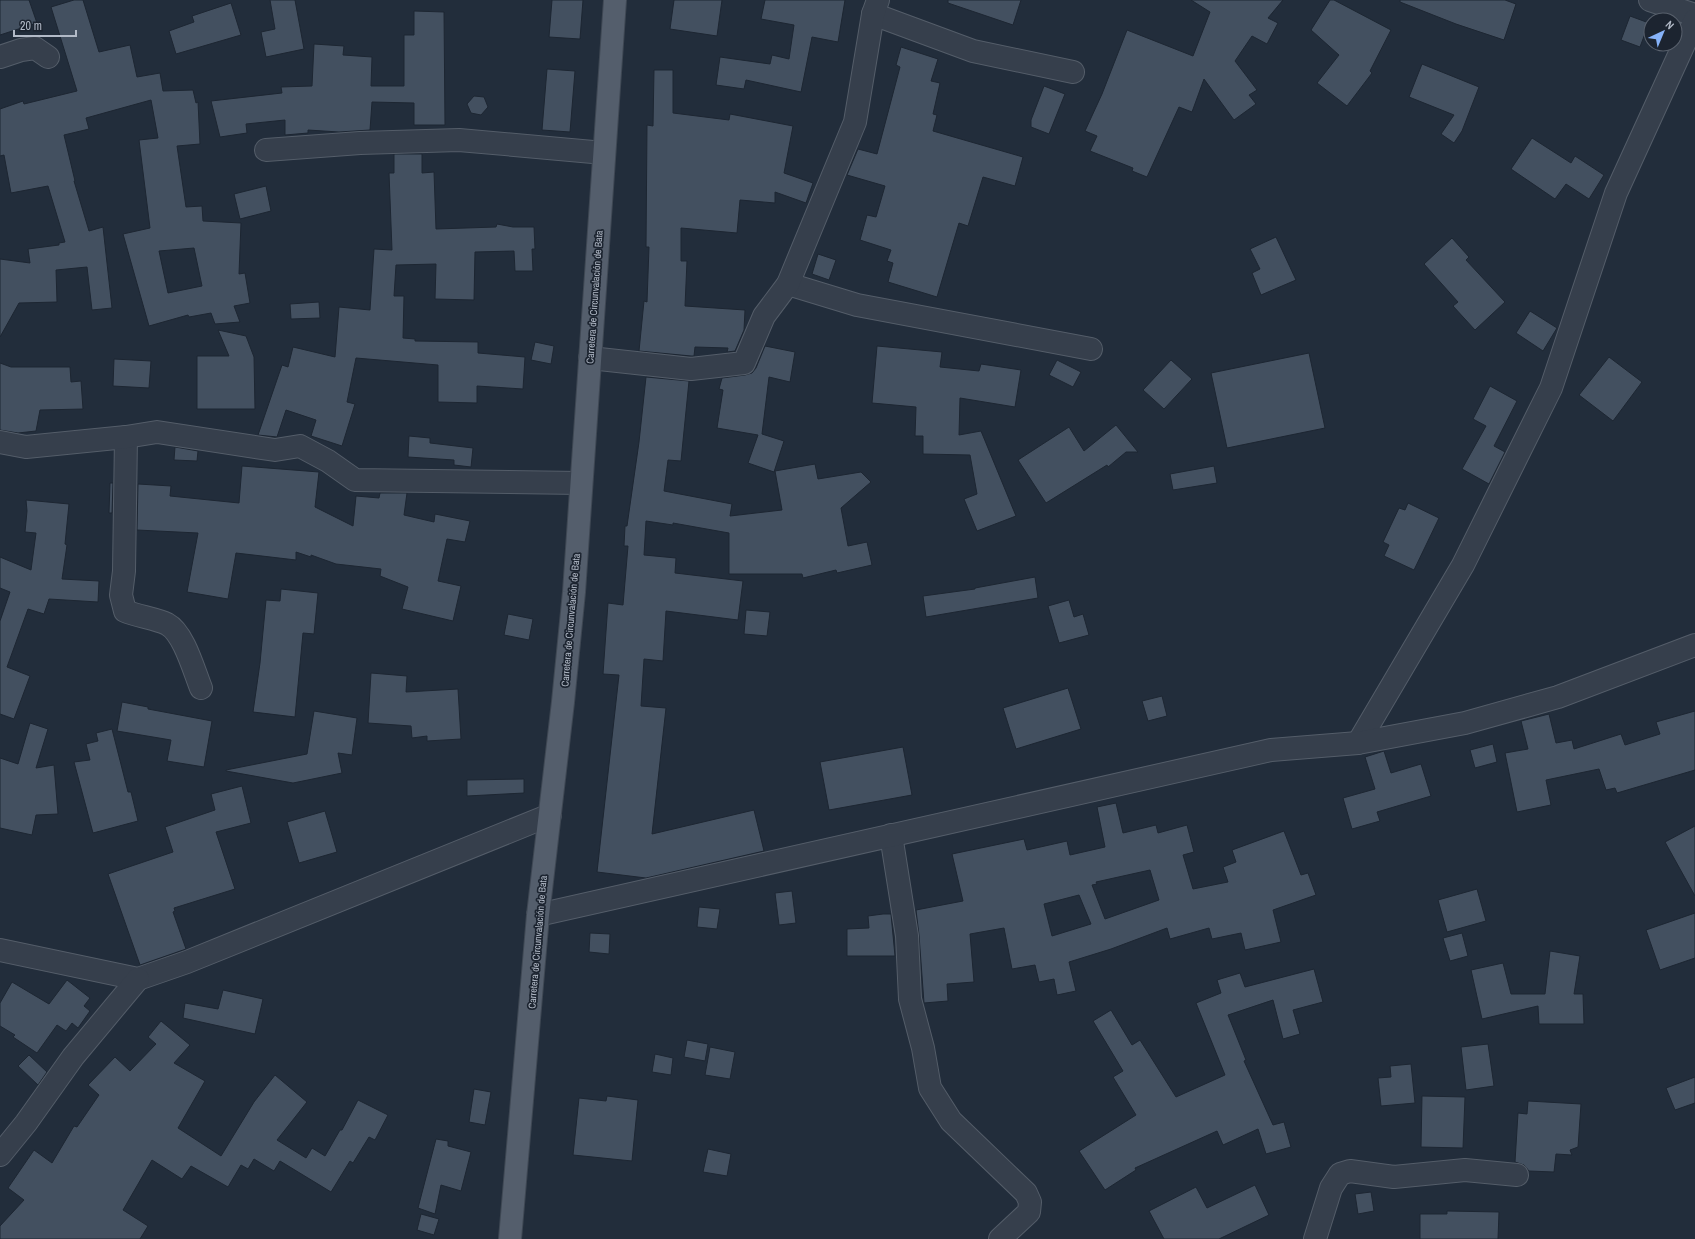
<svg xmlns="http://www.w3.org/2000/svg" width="1695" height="1239" viewBox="0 0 1695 1239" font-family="'Archivo Narrow',sans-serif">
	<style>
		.building { fill: #435060; stroke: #1d2632; fill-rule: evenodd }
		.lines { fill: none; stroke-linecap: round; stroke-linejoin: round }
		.minor-casing { stroke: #545d69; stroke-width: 24 }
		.major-casing { stroke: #3f4854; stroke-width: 24 }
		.minor { stroke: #363f4c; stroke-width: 22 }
		.major { stroke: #545e6c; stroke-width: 22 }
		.labels { text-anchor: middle; stroke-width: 3.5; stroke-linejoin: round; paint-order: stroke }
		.street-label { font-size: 10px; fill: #b2bac7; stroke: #1c2430 }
	</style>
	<rect width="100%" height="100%" fill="#222d3b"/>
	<g class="building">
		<path d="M0,0h29l8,23 -37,12z"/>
		<path d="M74,0h9l16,52 31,-7 7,32 23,-4 3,18 30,-1 3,13 2,-1 2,42 -23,2 9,61 16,-1 1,15 38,2 -2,51 6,-1 5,30 -16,3 6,16 -25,2 -4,-11 -22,4 -1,-2 -39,11 -26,-92 27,-6 -11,-88 19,-2 -7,-38 -65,18 3,11 -25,6 11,46h-1l15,50 14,-4 9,81 -20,2 -5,-43 -31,3 1,32 -38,1 -19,34v-78l30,4 -2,-14 31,-4v-2l6,-1 -17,-56 -37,7 -7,-38 -4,1v-47l23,-8 1,3 53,-13 -26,-84zM194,248l8,38 -34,7 -9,-42z"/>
		<path d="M270,0h25l9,49 -38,8 -5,-25 14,-3z"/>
		<path d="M552,0h31l-3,39 -31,-2z"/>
		<path d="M674,0h48l-5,36 -47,-7z"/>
		<path d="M765,0h80l-7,42 -26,-5 -11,55 -55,-12 -2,9 -28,-4 4,-28 50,7 2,-9 17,4 5,-34 -33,-6z"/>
		<path d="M948,0h73l-8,25 -65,-22z"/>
		<path d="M1191,0h92l-15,18 10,5 -11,21 -15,-8 -17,25 22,29 -8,5 7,9 -22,16 -30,-41 -12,33 -13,-5 -32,70 -15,-6 1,-3 -43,-17 7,-15 -12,-5 17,-37 25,-64 66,26 17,-44z"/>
		<path d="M1330,0h4l57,30 -21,41 2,2 -25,33 -30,-23 22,-28 -28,-25z"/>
		<path d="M1400,0h105l11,4 -12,36 -48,-16 -56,-22z"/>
		<path d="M231,3l10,32 -65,19 -7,-23 25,-9 -2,-6z"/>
		<path d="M414,11l30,1 1,113h-31v-22l-42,-1 -2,28 -31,2 -31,-2v3l-23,2v-15l-39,4 1,9 -27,4 -9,-36 71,-8 -1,-6 31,-1 2,-42 30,2 -1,9 29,2 -1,29h33v-51h10z"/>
		<path d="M1630,16l19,7 -9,24 -19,-7z"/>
		<path d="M901,47l37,12 -7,22 9,2 -7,31 4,1 -4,16 90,26 -8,29 -32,-9 -15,49 -9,-3 -22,74 -49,-15 5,-19 -6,-2 4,-11 -31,-10 7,-25 9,2 9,-31 -38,-11 11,-26 19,5 23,-87 -4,-2z"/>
		<path d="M1422,64l57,23 -17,44 -8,12 -13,-9 13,-19 -45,-18z"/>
		<path d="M547,69l28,2 -5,61 -28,-2z"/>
		<path d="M654,70h19v43l56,7 1,-6 63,12 -9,47 29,10 -7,20 -31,-11v11l-35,-3 -3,33 -56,-5v33h6l-2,45 60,4 -1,20 -9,21 -8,1 1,-4 -33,-1 -1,9h-3l-52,-5 5,-50 3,1 2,-55h-3l1,-122 6,1z"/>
		<path d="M1044,86l21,8 -16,40 -18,-7v-7z"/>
		<path d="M474,96l10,1 4,10 -7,8 -10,-2 -4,-9z"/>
		<path d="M1532,138l39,25 4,-7 29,19 -15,24 -23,-15 -11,15 -44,-30z"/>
		<path d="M394,154h28v19l12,-1 2,57 60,-2 1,-3 16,3h21l1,22h-3l1,22h-18l-1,-20 -39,1 -1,48 -39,-1 1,-35 -40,1 -2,31h10l-1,42 12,1v2l63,1v11l47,4 -2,32 -46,-3v17l-39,-1v-37l-82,-7 -9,44 8,2 -13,42 -31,-10 5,-16 -30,-10 -9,27 -19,-2 24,-70 6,2 5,-20 42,10 4,-50 31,3 4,-61 18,1 -3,-77h5z"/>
		<path d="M266,186l5,25 -31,8 -6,-25z"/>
		<path d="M1276,237l20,43 -35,15 -9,-22 8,-4 -10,-20z"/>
		<path d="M1452,238l17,19 -3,3 39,42 -30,28 -22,-24 5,-4 -34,-38z"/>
		<path d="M818,254l18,6 -7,20 -17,-6z"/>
		<path d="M319,302l1,16 -29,1 -1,-15z"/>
		<path d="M1530,311l27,17 -14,23 -27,-18z"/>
		<path d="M218,330l28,6 8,21 1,52h-58v-53h32z"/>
		<path d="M535,342l19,4 -3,18 -20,-4z"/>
		<path d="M765,346l30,6 -5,30 -21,-5 -7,57 22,7 -10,31 -26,-9 10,-28 -41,-7 6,-38 -4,-1 3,-11 23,-3 7,-2 4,-5z"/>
		<path d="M877,346l65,6 -2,15 39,4 2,-7 40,6 -6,37 -55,-9 -1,37 22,-4 35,85 -39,15 -13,-32 13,-5 -7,-39 -47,-1v-18h-8l1,-29 -44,-4z"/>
		<path d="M1309,353l16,75 -98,20 -16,-75z"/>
		<path d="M1609,357l33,25 -29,39 -34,-26z"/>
		<path d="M114,359l37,2 -2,27 -36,-2z"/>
		<path d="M1057,360l24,12 -8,15 -24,-12z"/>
		<path d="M1171,360l21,19 -28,30 -21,-19z"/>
		<path d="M0,363l11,4h59l1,15 10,-1 2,28 -43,1 -4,21 -18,2 -18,-3z"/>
		<path d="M646,377l43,4 -8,80 -13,-1 -4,31 68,13 -2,12 52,-6 -7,-39 40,-7 3,15 43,-7 10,10 -30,26 7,38 19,-4 5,23 -35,8 -1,-3 -33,8 -1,-4h-73v-41l-56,-10v2l-27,-4 -2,34 32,3 -1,15 68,8 -5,39 -72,-9 -3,50 -19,-2 -3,47 25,2 -14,126 102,-24 10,41 -118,27 -49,-6 22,-197 -16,-1 5,-71 15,2 5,-59h-4l1,-20h2l12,-84z"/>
		<path d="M1490,386l27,15 -23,45 11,6 -16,32 -27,-15 24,-43 -13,-7z"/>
		<path d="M1116,425l22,27h-12l-18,15 -1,-2 -61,38 -28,-43 51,-33 15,24z"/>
		<path d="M409,436l21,2v5l43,5 -2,19 -17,-2v-5l-46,-3z"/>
		<path d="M175,447l23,4 -1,10 -23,-1z"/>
		<path d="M242,466l77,6 -4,35 38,19 3,-30 23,2 1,-5h27l-3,22 30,7 1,-8 35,7 -5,21 -18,-3 -9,42 23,5 -8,35 -51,-12 6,-22 -28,-11 1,-7 -45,-5 -25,-9v2l-15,-5v8l-60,-7 -8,46 -41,-7 11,-59 -61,-3 1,-46 33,2 -1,10 69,7z"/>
		<path d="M1214,466l3,17 -44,7 -3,-16z"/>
		<path d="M110,483h3l-1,30h-3z"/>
		<path d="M26,500l43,4 -4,40 2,1 -5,34 37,2 -1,21 -49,-3 -5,15 -16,-5 -21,58 23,9 -16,43 -14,-5v-93l10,-29 -10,-4v-31l31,13 5,-37 -11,-1 2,-21z"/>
		<path d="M1408,503l31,15 -25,52 -30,-14 5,-11 -6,-3 16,-34 6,2z"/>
		<path d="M1035,577l3,21 -112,19 -3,-21 52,-7v-1z"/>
		<path d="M281,589l37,4 -4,41 -11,-1 -8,84 -42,-5 7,-49 6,-63 14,1z"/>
		<path d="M1069,600l5,17 9,-3 6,21 -30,8 -11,-37z"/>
		<path d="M746,610l24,2 -3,24 -23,-2z"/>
		<path d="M508,614l25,5 -4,21 -25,-5z"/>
		<path d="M371,673l36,3 -1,16 52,-3 3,50 -34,2v-5l-15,2 -1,-12 -43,-3z"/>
		<path d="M1068,688l13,41 -65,20 -13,-41z"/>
		<path d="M1162,696l5,20 -19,5 -6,-20z"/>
		<path d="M122,702l26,5v2l64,12 -8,46 -37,-6 4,-21 -54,-9z"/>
		<path d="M314,711l43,7 -5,37 -14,-2 4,20 -49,10 -67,-12v-1l81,-16z"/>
		<path d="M1695,711v59l-78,23 -2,-5 -9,2 -7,-21 -53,11 5,25 -34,7 -12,-59 23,-4 -7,-28 28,-7 7,29 16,-3 2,9 47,-15 4,11 35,-11 -4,-12z"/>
		<path d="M30,723l18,6 -12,39 18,-3 4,49 -22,1 -4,20 -32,-7v-70l18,6z"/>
		<path d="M112,729l16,63h3l7,29 -45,12 -19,-71 16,-2 -4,-16 12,-3 -2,-8z"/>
		<path d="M1493,744l4,18 -22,6 -5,-18z"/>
		<path d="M903,747l9,48 -83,15 -9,-48z"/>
		<path d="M1384,751l7,22 30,-9 10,32 -54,16 3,9 -28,8 -9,-31 32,-9 -10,-32z"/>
		<path d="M524,779v14l-57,3v-16z"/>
		<path d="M242,786l9,37 -35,9 19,57 -61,19 1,3 -2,1 13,37 -46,16 -32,-91 65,-22 -8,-25 50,-17 -4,-16z"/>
		<path d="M1116,803l7,30 33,-8 2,8 29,-8 7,27 -11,3 10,34 35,-7 -5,-15 13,-5 -4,-12 52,-19 17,44 7,-2 8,22 -43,15 8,32 -36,8 -4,-17 -29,6 -3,-11 -39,11 -3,-11 -56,21 -42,13 7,29 -19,4 -3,-16 -15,3 -4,-17 -23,4 -8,-41 -34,6 4,48 -27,2 1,17 -24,2 -5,-68 -3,-25 47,-9 -11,-47 72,-15 3,11 40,-9 3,14 35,-8 -8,-40zM1150,870l9,30 -54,19 -13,-34 5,-1 -1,-2zM1079,895l12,29 -39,12 -8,-32z"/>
		<path d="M325,811l12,41 -38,11 -12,-41z"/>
		<path d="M1695,826v70l-30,-54z"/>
		<path d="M1477,889l9,32 -39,11 -9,-32z"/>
		<path d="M792,891l4,32 -17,2 -4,-32z"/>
		<path d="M699,907l21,2 -3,20 -20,-2z"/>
		<path d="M1695,913v45l-35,12 -14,-40z"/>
		<path d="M883,914h8l4,42h-48v-27l22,-1 -1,-12z"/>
		<path d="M590,933l20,1 -1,20 -20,-2z"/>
		<path d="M1462,933l6,23 -18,5 -7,-23z"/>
		<path d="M1550,951l30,5 -6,38h9l1,30h-45l-1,-18 -56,13 -11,-49 32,-7 8,31h34z"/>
		<path d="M1314,969l9,33 -30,8 7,24 -17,5 -10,-39 -45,15 18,45 -2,1 29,64 11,-3 7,25 -25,7 -8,-25 -35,16 -6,-14 -82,37 1,2 -31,20 -26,-39 57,-36 -23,-38 10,-6 -30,-50 18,-11 21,35 8,-5 36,57 49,-22 -29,-72 25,-10 -4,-13 23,-7 5,14z"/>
		<path d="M67,980l23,18 -6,8 6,5 -12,17 -6,-5 -6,8 -9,-6 -20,28 -24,-16 2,-2 -15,-9v-23l12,-21 37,22z"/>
		<path d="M223,990l40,9 -8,35 -72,-16 2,-15 33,6z"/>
		<path d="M161,1021l29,24 -16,18 31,18 -27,47 43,28 33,-54 21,-27 32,27 -30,38 29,18 6,-10 13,8 15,-26h2l16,-30 30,15 -13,25 -6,-3 -16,26 -3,-2 -19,31 -51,-31 -6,10 -20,-12 -6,10 -7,-4 -13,22 -37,-21 -9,13 -30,-19 -29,50 25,16 -8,13h-140v-13l24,-26 -16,-12 26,-38 18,13 22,-37 3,1 22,-32 -11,-10 27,-28 15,14 26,-27 -8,-7z"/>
		<path d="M687,1040l21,4 -3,17 -21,-4z"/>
		<path d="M1488,1044l6,42 -28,4 -5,-43z"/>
		<path d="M710,1047l25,5 -5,27 -25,-4z"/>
		<path d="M655,1054l18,4 -2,17 -19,-3z"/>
		<path d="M29,1055l18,17 -9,13 -20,-19z"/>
		<path d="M1411,1064l4,39 -34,3 -3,-28 13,-1 -1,-11z"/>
		<path d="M1695,1077v26l-20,7 -9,-22z"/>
		<path d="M474,1089l17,3 -6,33 -16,-3z"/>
		<path d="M607,1096l31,4 -6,61 -59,-6 6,-57 27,3z"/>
		<path d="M1422,1096l43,1 -2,51 -42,-1z"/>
		<path d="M1528,1101l53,3 -3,43 -8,3 2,5 -16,-1 -2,18 -25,-1 -5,-6 -9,-3 3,-49 9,1z"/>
		<path d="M436,1139l12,2v5l23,6 -10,39 -20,-6 -6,29 -17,-6z"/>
		<path d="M708,1149l23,5 -4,22 -24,-4z"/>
		<path d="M1255,1185l14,30 -50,24h-55l-15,-28 47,-24 11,21z"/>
		<path d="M1371,1192l3,19 -16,3 -3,-20z"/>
		<path d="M1447,1211l52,1 -1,27h-78v-25h27z"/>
		<path d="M421,1214l18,5 -5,16 -17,-5z"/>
	</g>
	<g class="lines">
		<g class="minor-casing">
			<g id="minor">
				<path d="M1650,0l45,15"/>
				<path d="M873,14l100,37 100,21"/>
				<path d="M0,57l21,-7 14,-2 13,9"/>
				<path d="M266,150l94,-7 99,-3 145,13"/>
				<path d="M788,284l69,21 234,44"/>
				<path d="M590,358l101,11 53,-6 20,-47 24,-32 67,-162 18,-108 5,-14"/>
				<path d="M126,437l-2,134 -3,24 4,16c12,5 32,8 42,13 17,9 27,47 34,64"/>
				<path d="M0,442l26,5 100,-10 31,-5 118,18 25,-4 28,15 27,19 226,3"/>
				<path d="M1358,743l105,-178 88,-177 65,-195 79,-173"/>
				<path d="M891,835l16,101 3,63 13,49 7,40 21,33 75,72 4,9 -1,10 -29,27"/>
				<path d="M538,915l733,-165 87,-7 107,-20 93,-26 137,-52"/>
				<path d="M0,950l138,29 49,-17 363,-147"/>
				<path d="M0,1155l26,-32 47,-66 65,-78"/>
				<path d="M1315,1239l16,-51 9,-14 10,-3 44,6 71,-7 52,5"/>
			</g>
		</g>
		<g class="major-casing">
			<path id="major" d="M510,1239l28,-324 25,-213 11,-110 41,-592"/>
		</g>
		<use href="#minor" class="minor"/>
		<use href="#major" class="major"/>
	</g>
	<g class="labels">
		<g class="street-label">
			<text transform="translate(594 297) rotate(-86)" y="4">Carretera de Circunvalación de Bata</text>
			<text transform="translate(570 620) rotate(-85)" y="4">Carretera de Circunvalación de Bata</text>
			<text transform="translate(537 942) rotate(-85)" y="4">Carretera de Circunvalación de Bata</text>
		</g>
	</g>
	<g transform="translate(1663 32) rotate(44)"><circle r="19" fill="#1c2430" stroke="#58606c"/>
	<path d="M0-3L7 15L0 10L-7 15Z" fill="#86b2f8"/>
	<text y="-6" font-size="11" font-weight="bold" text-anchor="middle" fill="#b2bac7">N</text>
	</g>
	<path d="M14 30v6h62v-6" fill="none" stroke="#b2bac7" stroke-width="2"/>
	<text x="20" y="30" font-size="12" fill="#b2bac7" stroke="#1c2430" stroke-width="3" paint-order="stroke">20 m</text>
</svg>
